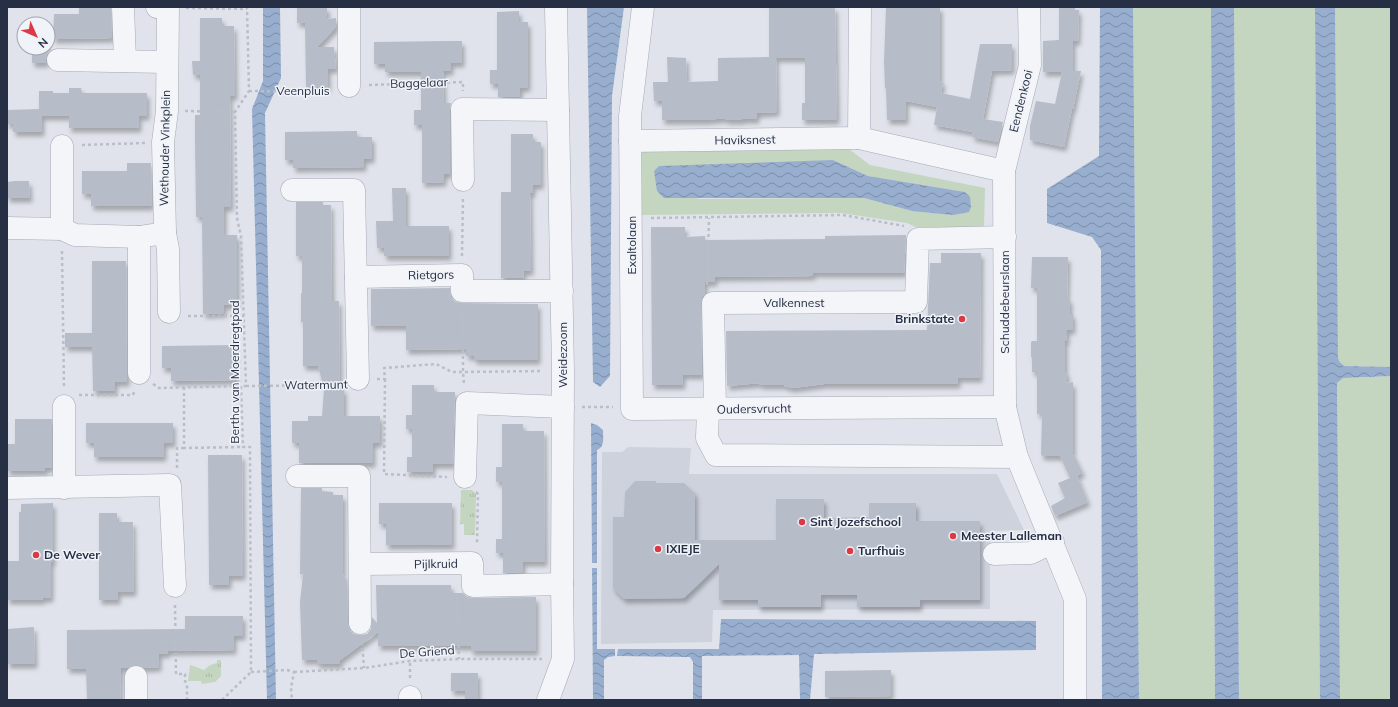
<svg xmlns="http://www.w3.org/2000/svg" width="1398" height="707" viewBox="0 0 1398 707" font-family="Mulish,sans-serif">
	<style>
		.built { fill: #ced2dd }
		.grass { fill: #c4d5c0; fill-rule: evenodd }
		.park { fill: url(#park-tufts) }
		.water { fill: url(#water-waves) }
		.building { fill: #b7bcc9; filter: url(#shadow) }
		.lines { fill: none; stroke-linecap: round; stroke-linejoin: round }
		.minor-casing { stroke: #a5a9b6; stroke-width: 23 }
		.path { stroke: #babec6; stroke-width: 2.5; stroke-dasharray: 3 3; stroke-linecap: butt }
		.minor { stroke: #f3f5f8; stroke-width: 22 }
		.poi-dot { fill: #dc3947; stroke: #f0f3f8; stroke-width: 1.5 }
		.labels { text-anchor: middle; stroke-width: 3; stroke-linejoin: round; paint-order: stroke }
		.street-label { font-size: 12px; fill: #272f44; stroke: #f0f3f8 }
		.poi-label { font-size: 12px; font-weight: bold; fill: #272f44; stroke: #f0f3f8; text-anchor: start }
	</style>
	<defs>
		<pattern id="park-tufts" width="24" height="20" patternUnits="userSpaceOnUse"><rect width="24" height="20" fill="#c4d5c0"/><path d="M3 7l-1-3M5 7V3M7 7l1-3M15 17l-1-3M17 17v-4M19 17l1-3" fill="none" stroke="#a8b7a6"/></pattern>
		<pattern id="water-waves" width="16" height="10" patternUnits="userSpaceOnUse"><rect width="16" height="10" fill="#97aece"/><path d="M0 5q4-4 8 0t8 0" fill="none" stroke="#7b8ea9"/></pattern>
		<filter id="shadow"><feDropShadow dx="2.5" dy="4.5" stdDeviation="2" flood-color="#0004"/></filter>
	</defs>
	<rect width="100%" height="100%" fill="#e0e3eb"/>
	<path class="built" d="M628,447l63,1 -2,26h308l27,56 -34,1v78l-277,1 -1,32 -111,2 1,-192h20z"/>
	<g class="grass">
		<path d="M1133,7h78l4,693h-76z"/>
		<path d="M1234,7h81l5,693h-81z"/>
		<path d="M1335,7h56v360l-47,-1 -5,-5 -1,-4z"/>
		<path d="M845,146l25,19 115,23 -1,39h-68l-9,-4 -66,-10 -201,2 1,-68zM833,160l35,16 96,16 -52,19 -48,-13 -168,1z"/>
		<path d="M1391,376v324h-51l-3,-317 6,-5z"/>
	</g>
	<g class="park">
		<path d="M461,490h11l4,4 -1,41h-11v-11h-4z"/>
		<path d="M217,660h4v16l-6,6 -13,2 -1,-3h-13l2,-16 14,5 6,-5 7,-2z"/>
	</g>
	<g class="water">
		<path d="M263,7h17l1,71 -16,35 11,587h-9l-15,-591 11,-28z"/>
		<path d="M587,7h37l-12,89 -2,280 -10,11 -7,-5z"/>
		<path d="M1100,7h33l6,693h-37l-1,-450 -9,-13 -45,-14v-34l52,-33z"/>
		<path d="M1211,7h23l5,693h-24z"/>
		<path d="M1315,7h20l3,350 1,4 5,5 47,1v9l-48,2 -6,5 3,317h-20z"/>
		<path d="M833,160l35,16 97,16 5,5 1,10 -2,5 -16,3 -41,-4 -48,-13h-200l-7,-7 -3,-20 5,-5z"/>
		<path d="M591,423l6,2 6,5c0,8 2,17 -6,20v113h-5z"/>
		<path d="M592,568h5v81h18v7l-7,1 -4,3v40h-11z"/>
		<path d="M721,619l315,2v29l-222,4 -4,46h-10l-1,-45 -97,1v44h-9v-38l-3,-5 -73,-1 1,-7h101z"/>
	</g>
	<g class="building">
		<path d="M79,7h32l1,31 -59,1 1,-25h25z"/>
		<path d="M297,7h30v12l9,-1v9l-19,20h17l2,22h-8v18h-22l-1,-64h-8z"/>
		<path d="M769,7h66l2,113h-35v-17h3v-45h-29l1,54 -20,1v6h-15v1h-17l1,-2 -20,2h-44v-19h-8l-1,-19h15l-1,-25 19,1 1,24 31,-1v-23l51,-1z"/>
		<path d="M886,7h54v74l3,1 -2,11 29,6 10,-55h32v26l-20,1 -9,48 20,3 -5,20 -26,-5 1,-5 -39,-7 3,-18 -31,-6v19h-19l-1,-32h-1l-1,-26z"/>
		<path d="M1059,7h16v3h4l-1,31h-5v30h8l-8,38h-1l-8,38 -34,-7v-14l6,-25 19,3 7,-32h-19v-31l16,-1z"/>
		<path d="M519,11v11h9v65l-8,1v9h-22v-13h-8v-14h7v-58z"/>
		<path d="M200,18h22v8h12l1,70h-5l1,111h-7v28h13v69l-13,1v8l-21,1 -1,-97h-6l-1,-77v-25h5v-40h-7l-1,-14h8z"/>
		<path d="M446,41h16v22h-11v8h-8l1,32h7l-1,6v65h-6v8l-22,1v-58h-8v-15h7v-38h-36v-8h-11v-22z"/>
		<path d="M32,48h19v2l-4,4 -1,5v4h-14z"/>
		<path d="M69,88h12l1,5h65v23h-8v12h-70v-12h-27v16h-29v-8h-6v-14l32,-1v-18h14v2h16z"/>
		<path d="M357,131v6h15v22h-8v8l-71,1v-8h-8v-28z"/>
		<path d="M511,134h22v8h8v43h-8v8h-3l1,78h-7l-1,7h-22v-86h10z"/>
		<path d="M127,163h24l1,43h-61v-12h-9v-23h45z"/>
		<path d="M14,181h15l1,17h-23v-16z"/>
		<path d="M392,188h14v38h43v30h-65v-8h-7l-1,-27h17z"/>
		<path d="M296,202h27v3h8l1,96h7l1,88h4v27h36v27h-7v20h-74v-20h-7v-22h16v-5h14l2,-27 -6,-23h-15v-44h-2v-29h1v-37h-6z"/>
		<path d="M651,227h34v10l20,-1v4l120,-1v-3l81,-1 -2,38h-91v3l-98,1v5h-10v12l-3,3 -1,6 1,72h-19v10h-31z"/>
		<path d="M941,253h40l-1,125h-22v6h-134l-31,4 -9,-2v-1h-25l1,-2 -33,3 -1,-55 201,-1 3,-67h11z"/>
		<path d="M1032,257h36l-1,42h3v15h3v16h-6v11h-2v31h2v11l6,-1v73h1l9,18 -6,2 11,27 -33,14 -4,-10 14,-8 -7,-15 12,-5 -10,-22h-18l-1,-2 1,-40h-5v-42h-5v-15h-1v-15l1,-1h5v-53h-6v-2z"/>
		<path d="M92,261h34l1,121h-12v9h-22l-1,-44h-27v-14h27z"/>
		<path d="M450,288l1,10 5,4 6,1 76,1v56h-64v-4h-8v-7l-60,1v-24h-35v-37z"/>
		<path d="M235,345l1,35 -65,1v-13h-9v-22z"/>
		<path d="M412,385h22v7h21l-2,72h-20v8h-26v-15h5v-28h-6v-14h6z"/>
		<path d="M15,419h37v49h-7v3h-38v-27h8z"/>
		<path d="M86,423h87v20h-9v14h-70v-14h-8z"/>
		<path d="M502,424h21v7h21l1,131h-22v10l-20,1v-20h-7v-14h6v-57h-6v-15h6z"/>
		<path d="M208,455h34l1,121h-14v9h-20z"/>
		<path d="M635,481h21v2h28l11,10v47h81v-41h48v19l45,-1v-14h47v18h64v79h-60v7h-63v-12h-36v12h-63v-7h-39v-36l-35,34 -60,1 -11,-11v-71h11l1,-25z"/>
		<path d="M301,488h21v3l11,1v3h10v79l4,7 1,42 1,7 5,4 6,1 7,-1 4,-5 1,-12 5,6 -1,-38h75v8h12l4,4 6,1 63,-1v54h-65v-5h-93v-14l-38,28v4h-23v-4h-15l-2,-58 3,-28h-3z"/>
		<path d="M53,503v59h-2v36h-9l1,2h-36v-39h12v-49h2v-8z"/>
		<path d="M379,503h73v42h-66v-21h-7z"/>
		<path d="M99,513h18v9h16l1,70h-16v8h-19z"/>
		<path d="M185,616h58v20h-9v14l-66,1v2l-9,1v13l-15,1 -8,-3 -8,3h-7l-1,32h-33l-1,-31h-19v-39l118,-1z"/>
		<path d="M34,627l1,37h-28v-35z"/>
		<path d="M891,670v26l-66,1v-26z"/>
		<path d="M451,673h27v27h-13v-9h-14z"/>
	</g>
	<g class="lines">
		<g class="minor-casing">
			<g id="minor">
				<path d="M123,7l2,54"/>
				<path d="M157,7h11l-1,104 -4,31 2,91"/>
				<path d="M643,7l-13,109 2,293 373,-2"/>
				<path d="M860,7l-1,131 145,33 1,236 12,50 58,142v101"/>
				<path d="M58,60l108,2"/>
				<path d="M349,86v-79"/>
				<path d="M630,141l229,-3"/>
				<path d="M1004,171l26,-106 -1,-58"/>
				<path d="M463,180l-1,-71 96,1"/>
				<path d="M292,190h62l4,189"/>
				<path d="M7,228l55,1 13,6 64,2 26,-4 3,16 1,63"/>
				<path d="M62,229v-83"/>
				<path d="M139,237v136"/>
				<path d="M356,277l106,-2v16h100"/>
				<path d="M64,406v82"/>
				<path d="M708,409l-1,29 9,17 301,2"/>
				<path d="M715,409l-2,-106 203,-1 2,-63 87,-2"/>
				<path d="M297,476h62l1,147"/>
				<path d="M465,477l2,-74 96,4"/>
				<path d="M7,488l163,-3 5,101"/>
				<path d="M994,554l37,-1 22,-11"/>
				<path d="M360,564l112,-1 1,23 89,-2"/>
				<path d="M136,677v23"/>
				<path d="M410,697v3"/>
				<path d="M548,700l15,-41 -1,-75 1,-213 -7,-364"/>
			</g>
		</g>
		<g class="path">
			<path d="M186,8l61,1"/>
			<path d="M369,85l94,-3v9"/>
			<path d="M249,91l82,1"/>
			<path d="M185,111l50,1"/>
			<path d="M82,145l63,-2"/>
			<path d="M651,218l192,-3 61,11"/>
			<path d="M62,251l2,137"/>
			<path d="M462,256l1,-57"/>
			<path d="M707,285l2,-67"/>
			<path d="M462,311v23"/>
			<path d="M188,316h56"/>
			<path d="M463,350v22l80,-1"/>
			<path d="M377,379h8l-1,-11 52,-4 16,8h11l1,12"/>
			<path d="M385,379l-1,95 63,3"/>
			<path d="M153,384l6,4 82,-2"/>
			<path d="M246,386l94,-1"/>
			<path d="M184,387v61l59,-1"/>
			<path d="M79,395h54l1,-3"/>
			<path d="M582,407h31"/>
			<path d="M177,468v-20h7"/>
			<path d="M476,492l2,2 -1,50"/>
			<path d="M457,597l2,62"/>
			<path d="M175,605l1,69h9v7l2,3v16"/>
			<path d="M362,642l2,26"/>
			<path d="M251,672l36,-2 7,2 -3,16 1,12"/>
			<path d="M294,672l70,-4 46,-7 49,-2h83"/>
			<path d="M410,678v-17"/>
			<path d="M222,700l29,-28 -1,-225h-7l-2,-61h5l-5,-150 -4,-18 -2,-106 14,-21 -2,-84"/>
		</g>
		<use href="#minor" class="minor"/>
	</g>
	<g class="poi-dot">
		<circle cx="962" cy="319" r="4"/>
		<circle cx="802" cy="522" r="4"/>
		<circle cx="953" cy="536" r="4"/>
		<circle cx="658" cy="549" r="4"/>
		<circle cx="850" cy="551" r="4"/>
		<circle cx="36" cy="555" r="4"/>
	</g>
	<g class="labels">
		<g class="street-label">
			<text transform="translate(419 83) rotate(-2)" y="4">Baggelaar</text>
			<text x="303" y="95">Veenpluis</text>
			<text transform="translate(1021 101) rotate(-76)" y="4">Eendenkooi</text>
			<text transform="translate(745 140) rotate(-1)" y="4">Haviksnest</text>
			<text transform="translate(165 148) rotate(-89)" y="4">Wethouder Vinkplein</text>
			<text transform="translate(632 245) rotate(-90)" y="4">Exaltolaan</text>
			<text transform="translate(431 275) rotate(-1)" y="4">Rietgors</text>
			<text transform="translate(1005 302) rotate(-90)" y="4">Schuddebeurslaan</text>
			<text x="794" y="307">Valkennest</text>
			<text transform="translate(563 355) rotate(-90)" y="4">Weidezoom</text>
			<text transform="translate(235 372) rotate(-90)" y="4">Bertha van Moerdregtpad</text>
			<text transform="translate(316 385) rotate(-1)" y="4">Watermunt</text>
			<text transform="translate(754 409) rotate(-1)" y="4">Oudersvrucht</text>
			<text transform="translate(436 564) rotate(-1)" y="4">Pijlkruid</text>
			<text transform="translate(427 652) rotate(-4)" y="4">De Griend</text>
		</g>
		<g class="poi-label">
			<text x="954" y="323" text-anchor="end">Brinkstate</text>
			<text x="810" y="526">Sint Jozefschool</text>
			<text x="961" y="540">Meester Lalleman</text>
			<text x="666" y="553">IXIEJE</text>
			<text x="858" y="555">Turfhuis</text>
			<text x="44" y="559">De Wever</text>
		</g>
	</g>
	<rect width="1398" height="707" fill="none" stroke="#272f44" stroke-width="16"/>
	<g transform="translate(36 36) rotate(135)"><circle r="19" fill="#f0f3f8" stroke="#a0a5b0"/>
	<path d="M0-3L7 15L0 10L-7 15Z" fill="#dc3947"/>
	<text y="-6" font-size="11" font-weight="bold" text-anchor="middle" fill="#272f44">N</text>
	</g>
</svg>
